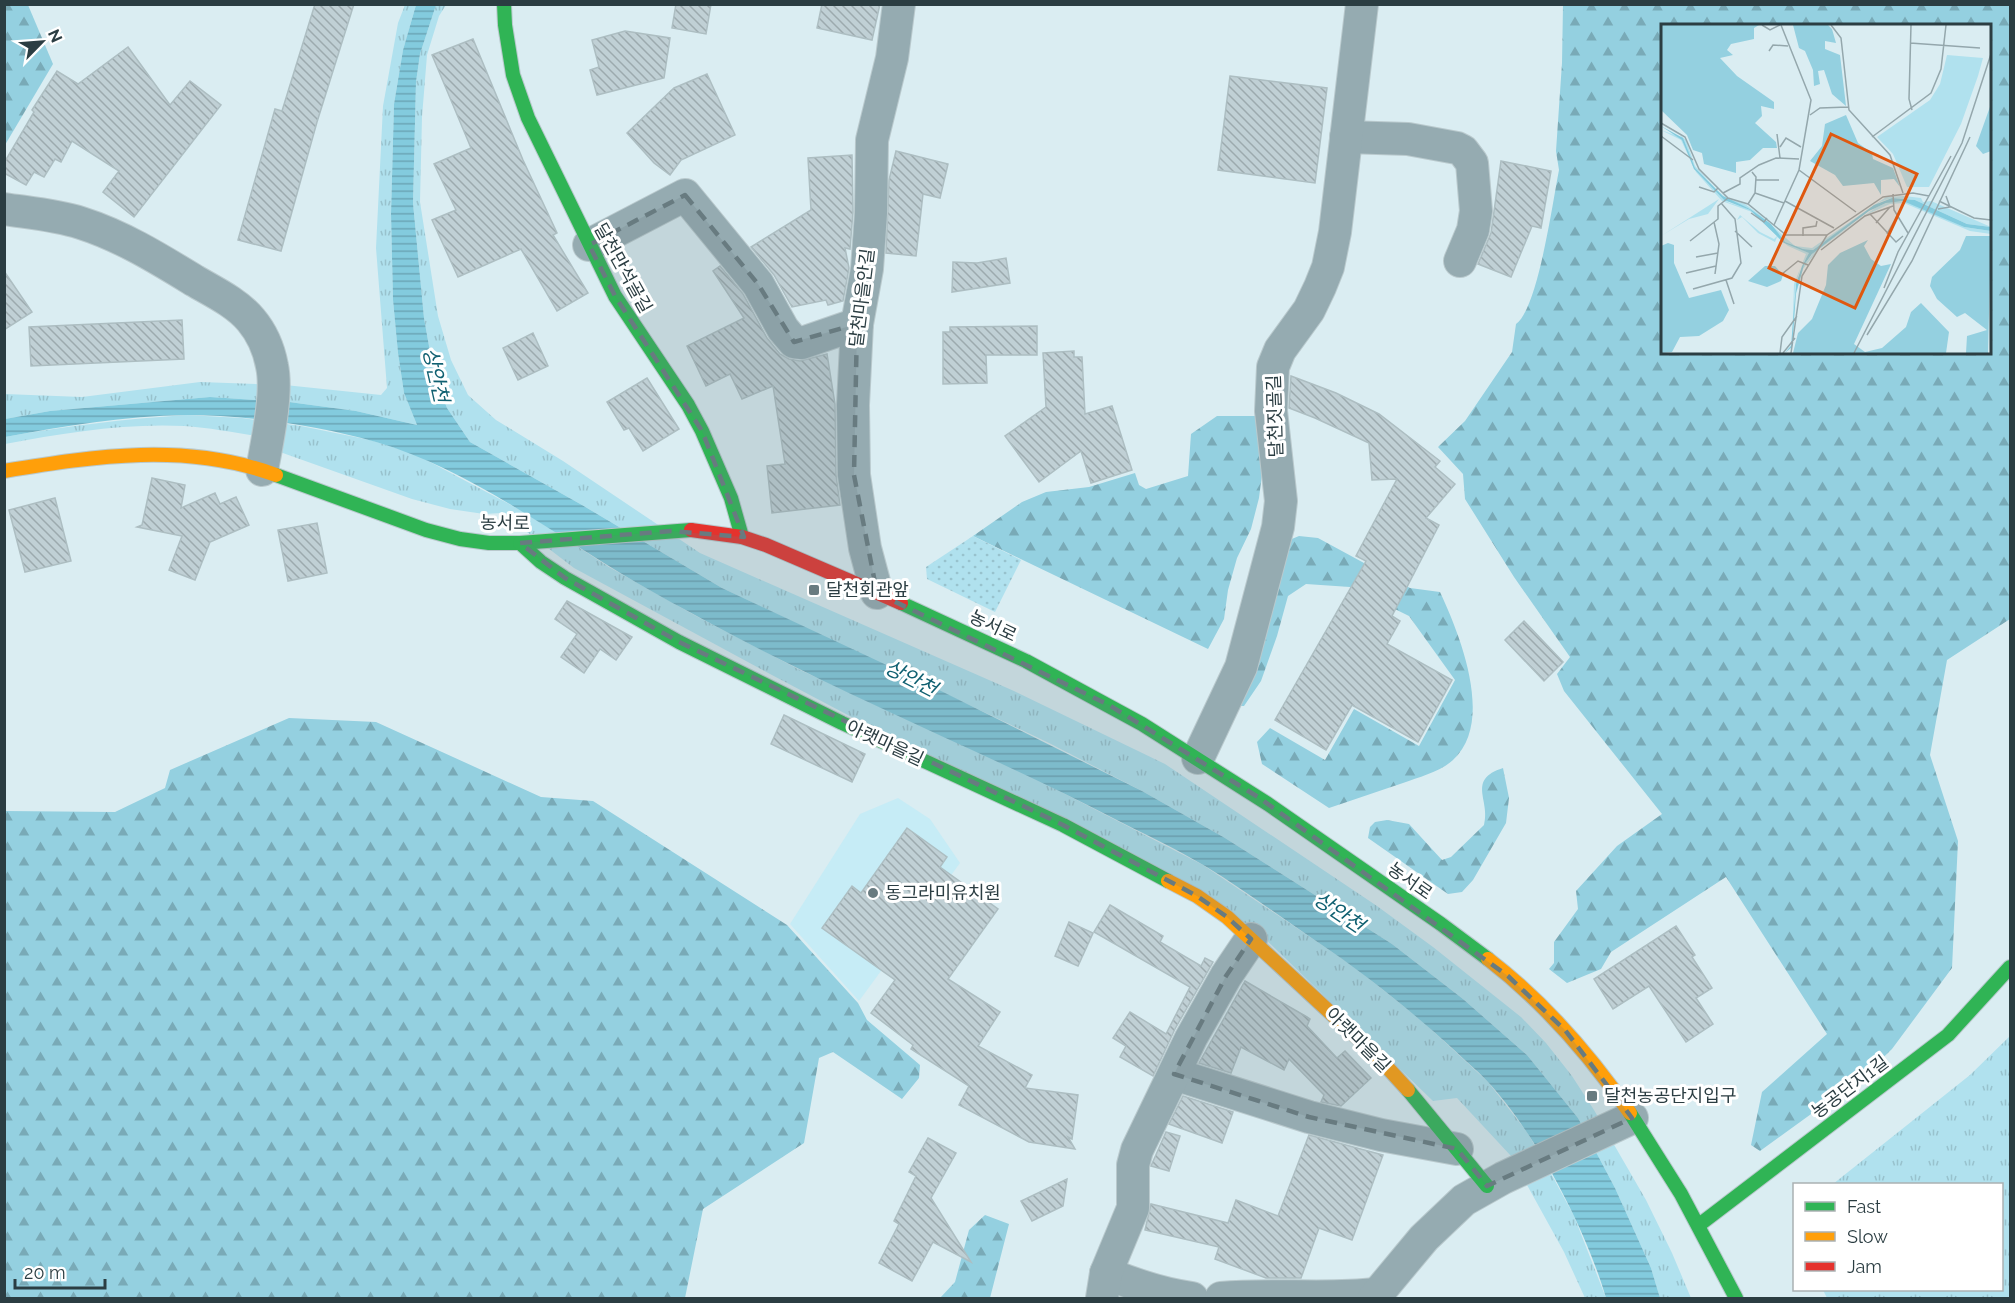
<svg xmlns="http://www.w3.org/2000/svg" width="2015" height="1303" viewBox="0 0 2015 1303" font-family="Raleway,'Noto Sans KR',sans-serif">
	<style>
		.built { fill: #c6ecf6 }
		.grass { fill: url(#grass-tufts) }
		.forest { fill: url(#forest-firs); fill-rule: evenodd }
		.park { fill: url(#park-dots) }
		.water { fill: url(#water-rules) }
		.building { fill: url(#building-back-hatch); stroke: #adbec2; stroke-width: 1.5 }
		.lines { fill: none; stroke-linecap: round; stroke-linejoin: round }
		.street-casing { stroke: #b9c9cd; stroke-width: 34 }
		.fast-casing { stroke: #b9c9cd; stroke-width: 16 }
		.slow-casing { stroke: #b9c9cd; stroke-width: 16 }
		.jam-casing { stroke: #b9c9cd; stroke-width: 16 }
		.street { stroke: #95abb1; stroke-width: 32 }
		.fast { stroke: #30b455; stroke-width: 14 }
		.slow { stroke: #ff9f0a; stroke-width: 14 }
		.jam { stroke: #e5322d; stroke-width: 14 }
		.marked { fill: #687b80; fill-opacity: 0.2; stroke: #687b80; stroke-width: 4.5; stroke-dasharray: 12 8; stroke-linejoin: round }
		.poi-dot { fill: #687b80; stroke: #fff; stroke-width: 2 }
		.labels { text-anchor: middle; stroke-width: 6; stroke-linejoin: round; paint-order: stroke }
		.street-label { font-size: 18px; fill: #2b3d42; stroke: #fff }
		.poi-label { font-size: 18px; fill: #2b3d42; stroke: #fff; text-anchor: start }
		.water-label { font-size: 20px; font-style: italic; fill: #106071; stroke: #fff }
		.inset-road { fill: none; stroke: #94a7ac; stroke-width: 1.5 }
		.view { fill: #df580f; fill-opacity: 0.15; stroke: #df580f; stroke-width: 3 }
		.inset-edge { fill: none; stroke: #2b3d42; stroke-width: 3 }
	</style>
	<defs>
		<pattern id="grass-tufts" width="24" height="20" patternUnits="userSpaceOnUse" patternTransform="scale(1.5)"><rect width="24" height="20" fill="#b0e1ee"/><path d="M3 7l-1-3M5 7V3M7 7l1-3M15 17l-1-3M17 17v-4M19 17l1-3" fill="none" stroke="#98c2cd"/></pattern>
		<pattern id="forest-firs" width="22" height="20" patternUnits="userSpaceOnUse" patternTransform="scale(1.5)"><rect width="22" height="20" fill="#94d0e0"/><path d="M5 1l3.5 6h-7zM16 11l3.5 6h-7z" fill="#79aab7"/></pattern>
		<pattern id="park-dots" width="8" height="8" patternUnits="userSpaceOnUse" patternTransform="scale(1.5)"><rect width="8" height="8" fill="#b0e1ee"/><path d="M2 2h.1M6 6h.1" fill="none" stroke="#98c2cd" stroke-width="1.8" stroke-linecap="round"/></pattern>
		<pattern id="water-rules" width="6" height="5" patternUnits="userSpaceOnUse" patternTransform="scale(1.5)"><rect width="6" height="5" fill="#83cbde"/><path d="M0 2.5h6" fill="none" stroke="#6ba6b6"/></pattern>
		<pattern id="building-back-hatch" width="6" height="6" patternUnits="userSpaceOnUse" patternTransform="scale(1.5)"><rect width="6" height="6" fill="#c0d0d5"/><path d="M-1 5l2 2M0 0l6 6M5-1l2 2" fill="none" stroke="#9caaae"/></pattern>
	</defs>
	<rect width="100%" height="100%" fill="#daedf2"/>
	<path class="built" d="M898,798l32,21 30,44 -101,138 -69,-77 70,-110z"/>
	<g class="grass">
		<path d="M405,5h11l-13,45 -9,54 -3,110 2,86 5,53 6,40 13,32 -61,-14 -67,-9 -79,-5 -160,14 -45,8v-25l77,3 118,-15 85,3 96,10 6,-7 -11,-140 7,-142 15,-83z"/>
		<path d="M436,5h10l-7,11 -12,39 -5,62 -2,85 18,114 13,44 17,35 28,25 67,41 137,92 314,138 151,73 212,142 56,41 88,70 25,26 26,33 22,34 52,90 26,53 19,45h-31l-9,-30 -36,-80 -37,-70 -51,-63 -64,-56 -71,-55 -167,-106 -83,-47 -93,-48 -327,-155 -140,-83 -112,-63 -23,-34 -13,-34 -10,-56 -11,-115 3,-121 4,-28z"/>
		<path d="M186,415l56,3 59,8 69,14 45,14 109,58 85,55 87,49 102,53 236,109 169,87 150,101 68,54 67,62 39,50 27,47 20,37 32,82h-21l-21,-46 -53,-96 -54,-58 -24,3 -177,-171 -486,-256 -196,-106 -72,-55 -18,1 -34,-5 -38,-10 -132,-47 -4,-13c-30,-4 -61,-11 -92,-13 -59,-3 -121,7 -179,18v-7c60,-11 120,-18 181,-22z"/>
		<path d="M2010,1036v262h-183l-4,-8h179v-106h-169l137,-109z"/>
	</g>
	<g class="forest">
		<path d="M5,4l23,1 25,59 -48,81z"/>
		<path d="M1563,5h447v614l-63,41 -17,95 28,86 -6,127 -60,81 -27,26 -105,76 -9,-6 11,-53 65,-58 -101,-157 -115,75 -10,17 -34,14 -18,-14 5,-6v-21l24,-33 -2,-18 41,-45 45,-32 -98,-123 -7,-17 13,-17 -56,-80 -49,-78 -2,-25 -25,-27 27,-26 47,-69 4,-28c22,-15 37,-124 43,-154l-3,-19 6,-88zM1662,26h328v326h-328z"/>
		<path d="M1217,416h45l2,42 -5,40 -8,31 -14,29 -9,32 -4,29 -16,30 -235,-113 49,-34 24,-10 43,-5 46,-14 4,12 7,4 42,-13 3,-42z"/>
		<path d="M1299,536l19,2 92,50 30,4c20,43 55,130 13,168 -13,12 -34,17 -50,23 -25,8 -49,17 -74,25l-67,-44 -5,-22 13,-14 55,32 29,-51 65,37 36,-66 -46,-64 -59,-29 -44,-3 -18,12 -11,40 -16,45 -17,25h-11l54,-165z"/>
		<path d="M289,718l87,4 165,75 52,4 194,124 71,78 9,17 53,45 -1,13 -17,21 -69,-47 -14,6 -15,85 -101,66 -18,89h-680v-487l110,1 50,-24 5,-18z"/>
		<path d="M1503,768l6,30 -3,25 -33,57 -11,12 -14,2 -80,-56 2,-11 5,-5 12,-2 22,4 33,36 9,-3 33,-32c7,-25 -18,-45 19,-57z"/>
		<path d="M985,1215l24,9 -19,74h-50l15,-16 14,-52z"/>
	</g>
	<path class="park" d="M973,536l48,24 -26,52 -68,-33 -1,-12z"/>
	<path class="water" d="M416,5h20l-16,49 -4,28 -3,121 11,115 10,56 13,34 23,34 112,63 140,83 203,95 217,108 83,47 167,106 71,55 64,56 51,63 37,70 36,80 9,30h-54c-20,-69 -70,-165 -119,-217 -11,-12 -24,-22 -35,-33 -43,-39 -88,-75 -136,-107 -37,-25 -73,-52 -111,-75 -30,-18 -63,-33 -94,-49 -123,-63 -251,-115 -373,-179 -45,-24 -91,-48 -134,-75 -73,-45 -145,-97 -228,-121 -59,-17 -130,-27 -190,-27 -61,1 -122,11 -181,22v-18l45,-8 160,-14 79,5 67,9 61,14 -13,-32 -6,-40 -5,-53 -2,-86 3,-110 9,-54z"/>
	<g class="building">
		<path d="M315,4h39l-37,118 -36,129 -43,-11 37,-131 7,2z"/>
		<path d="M676,4h35l-5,30 -34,-6z"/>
		<path d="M822,4h58l-8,36 -55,-12z"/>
		<path d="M625,31l45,7 -6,40 -67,17 -7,-25 9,-3 -7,-27z"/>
		<path d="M473,39l50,121 34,73 -4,2 35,58 -31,18 -36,-62 -63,28 -26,-57 24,-10 -22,-46 37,-16 -39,-93z"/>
		<path d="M128,47l42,58 20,-24 31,24 -87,112 -31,-25 16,-21 -47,-30 -11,21 -6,-3 -11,18 -10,-5 -8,13 -22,-12v-10l30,-51 -2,-2 25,-39 21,13z"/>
		<path d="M707,74l28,61 -54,25 -11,15 -16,-12 -27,-30 47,-45z"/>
		<path d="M1230,76l97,12 -12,95 -97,-13z"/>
		<path d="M896,151l52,13 -8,34 -17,-4 -7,62 -30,-3 3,-73z"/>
		<path d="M852,155l1,57 -3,37 -5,-1 4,20 -6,33 -15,4 -2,-5 -34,7 -18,-32 -23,-28 60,-37 -3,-52z"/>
		<path d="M1501,161l50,10 -10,57 -9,-2 -21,51 -33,-13 13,-31z"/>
		<path d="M1006,258l4,25 -58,9 1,-30 24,1z"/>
		<path d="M720,266l23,28 24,44 13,16 9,5 11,2 27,-7 8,50 1,71 4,30 -68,8 -5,-47 18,-2 -12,-78 -31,13 -12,-25 -24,12 -19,-40 57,-28 -31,-47z"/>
		<path d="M4,271l28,41 -28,18z"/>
		<path d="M182,320l2,39 -153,7 -2,-39z"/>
		<path d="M1037,326v29h-51l1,28 -44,1v-52h7v-5z"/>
		<path d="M533,333l15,33 -30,14 -15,-32z"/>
		<path d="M1074,351v6h8l3,57 27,-8 20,64 -41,13 -10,-32 -42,31 -34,-46 41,-29 -3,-54z"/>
		<path d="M1291,376l45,17 43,21 61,47 -5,6 20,17 -29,34 13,7 -47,91 8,5 -13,23 65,36 -34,62 -66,-37 -26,45 -51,-30 91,-159 -10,-5 41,-77 -25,1 -3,-37 -54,-25 -26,-10z"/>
		<path d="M647,378l32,51 -36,22 -14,-23 -5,2 -17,-28z"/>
		<path d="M152,478l33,7 -4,23 34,-15 5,11 16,-7 13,28 -39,17 -15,38 -26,-10 13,-34 -45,-9 5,-2z"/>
		<path d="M55,498l16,63 -46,11 -16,-62z"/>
		<path d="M317,523l10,50 -39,8 -10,-51z"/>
		<path d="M567,601l65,36 -16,23 -16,-11 -16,24 -23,-16 16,-23 -22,-15z"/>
		<path d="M1524,621l39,41 -19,19 -39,-41z"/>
		<path d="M784,715l81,39 -13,28 -81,-38z"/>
		<path d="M907,828l40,29 -7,10 58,42 -50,70 52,33 -22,34 54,29 -7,13 53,7 -6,44 -4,-2 7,12 -46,-7 -70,-37 10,-19 -58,-37 2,-4 -42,-32 24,-33 -73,-52 30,-42 9,7z"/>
		<path d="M1110,905l53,31 -3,6 41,24 4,-8 8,4 -38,67 -22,47 -33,-19 6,-11 -13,-8 17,-26 36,22 24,-47 -96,-55z"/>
		<path d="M1069,922l24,11 -15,33 -23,-10z"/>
		<path d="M1676,926l19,29 -3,2 20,31 -16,10 17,26 -27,18 -37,-56 -36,23 -19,-30z"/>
		<path d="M1245,981l62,36 3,2 -3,7 30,32 8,-7 26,27 -30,28 -20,-4 3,-7 -35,-36 -5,11 -43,-23 -10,26 -32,-10z"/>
		<path d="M1183,1096l50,16 -11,31 -53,-19z"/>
		<path d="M1166,1132l14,4 -11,35 -18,-5z"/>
		<path d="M1309,1135l74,20 -31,85 -33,-12 -18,50h-35l-51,-19 4,-12 -74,-17 6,-26 77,19 8,-23 42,16z"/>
		<path d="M928,1138l28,15 -25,45 40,64 -38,-20 -21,39 -33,-18 20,-39 -5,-3 22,-45 -7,-4z"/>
		<path d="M1067,1179l-4,27 -31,15 -11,-20z"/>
	</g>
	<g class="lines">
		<g class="street-casing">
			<g id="street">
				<path d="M1346,137l62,2 49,9 6,3 9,12 4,48 -3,19 -13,31"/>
				<path d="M4,209c26,4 52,6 77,14 41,13 78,36 114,58 19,11 42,22 56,39 11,13 18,30 21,46 6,27 -5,76 -10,104"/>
				<path d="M589,245l96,-50 73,89 25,45 11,13 8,1 55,-19"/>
				<path d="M877,593l-12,-45 -11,-73 -1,-70 4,-81 10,-55 4,-56 1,-73 20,-82 7,-54"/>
				<path d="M1198,758l43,-91 37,-140 3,-26 -10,-90 2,-44 7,-17 29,-40 11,-23 8,-20 7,-35 27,-228"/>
				<path d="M1174,1074l135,43 72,18 76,14"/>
				<path d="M1106,1273c29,12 55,21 86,25"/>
				<path d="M1102,1298l4,-25 27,-65v-43l4,-15 54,-112 35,-62 25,-37"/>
				<path d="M1221,1298c51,-5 104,2 155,-4"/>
				<path d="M1374,1298l50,-60 40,-38 39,-22 129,-60"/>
			</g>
		</g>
		<g class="fast-casing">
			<g id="fast">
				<path d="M504,4l1,21 8,50 15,43 87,178 73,109 14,26 29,67 11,39"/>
				<path d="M276,475l150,55 34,9 29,4h31l171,-13"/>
				<path d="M520,543l21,19 24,16 114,64 163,81 221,102 105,56"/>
				<path d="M901,603l125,58 116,63 126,80 173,120 47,35"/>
				<path d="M1408,1090l79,96"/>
				<path d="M1630,1113l51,81 55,104"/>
				<path d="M1699,1225l249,-190 62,-68"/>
			</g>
		</g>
		<g class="slow-casing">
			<g id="slow">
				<path d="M4,471c92,-15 182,-29 272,4"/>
				<path d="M1168,881l29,15 30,21 149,138 32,35"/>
				<path d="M1488,959c56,43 102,96 142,154"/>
			</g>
		</g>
		<g class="jam-casing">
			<path id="jam" d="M691,530l51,7 24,8 135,58"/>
		</g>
		<use href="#street" class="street"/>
		<use href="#fast" class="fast"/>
		<use href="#slow" class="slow"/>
		<use href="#jam" class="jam"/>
	</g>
	<path class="marked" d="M685,195l73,89 36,58 63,-18 -3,151 23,118 232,112 149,92 250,179 57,54 67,88 -145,68 -30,-37 -148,-32 -135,-43 52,-98 25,-37 -24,-22 -30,-21 -134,-71 -384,-183 -114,-64 -45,-35 151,-12 73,6 -42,-106 -87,-135 -26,-51z"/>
	<g class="poi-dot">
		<rect x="808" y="584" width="12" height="12" rx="3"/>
		<circle cx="873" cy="893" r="6"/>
		<rect x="1586" y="1090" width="12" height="12" rx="3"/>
	</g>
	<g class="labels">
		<g class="street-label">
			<text transform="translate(623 268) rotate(61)" y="6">달천만석골길</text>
			<text transform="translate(862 298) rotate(-83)" y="6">달천마을안길</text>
			<text transform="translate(1275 416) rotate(-92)" y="6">달천짓골길</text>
			<text transform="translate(505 523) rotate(1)" y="6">농서로</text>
			<text transform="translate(993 626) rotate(25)" y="6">농서로</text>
			<text transform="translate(885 743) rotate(25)" y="6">아랫마을길</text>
			<text transform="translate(1410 881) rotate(35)" y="6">농서로</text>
			<text transform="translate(1358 1040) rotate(45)" y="6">아랫마을길</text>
			<text transform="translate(1850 1087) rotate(-37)" y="6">농공단지1길</text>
		</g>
		<g class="poi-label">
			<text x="826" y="596">달천회관앞</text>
			<text x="885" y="899">동그라미유치원</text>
			<text x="1604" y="1102">달천농공단지입구</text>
		</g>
		<g class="water-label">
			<text transform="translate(436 375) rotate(77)" y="7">상안천</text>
			<text transform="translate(911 678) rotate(27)" y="7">상안천</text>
			<text transform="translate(1339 912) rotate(34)" y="7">상안천</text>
		</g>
	</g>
	<g transform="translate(1661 24)">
		<rect width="330" height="330" fill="#daedf2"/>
		<path d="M286,31l36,3 -5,18 -17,48 -32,63h-22l-14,-33 -16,-17 53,-37 10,-16zM0,101l18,9 7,6 9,26 23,25 8,7 19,6 15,11 35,31 17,2 74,-51 18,-1 17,2 2,4 8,-1 60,26 -24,-3 -52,-24 -23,-2 -12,4 -67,48 -10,-1 -8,-2 -10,-5 -35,-33 -22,-9 -5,-4 -28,-28 -15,-33zM0,106l14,5 7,5 12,29 30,31 6,3 13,4 7,3 20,15 14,18 26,10 -9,13 -6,22 -2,56 3,-51 3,-15 5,-13 10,-13 61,-44 16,-7 18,1 55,25 27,4v3l-21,-3 -66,-28 -14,1 -24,11 -48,35 -15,19 -7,25 -3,51 -9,8 8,-9 2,-60 12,-30 -18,-8 -11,-9 -2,5 -17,-9 -16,-16 -5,3 3,-5 20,17 14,7 3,-3 -25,-24 -30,-11 -26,-29 -15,-32zM58,175l-11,15 -19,5 -28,17z" fill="#b0e1ee"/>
		<path d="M0,1h98l-5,3v11l-23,5 -4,6 6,5 -13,3 17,18 37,26v7l-13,-3 1,10 -7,7 21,19 1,6h-14l-13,12 -14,2v11l-32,-9 -2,-11 -9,-3 -6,-15 -26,-25zM132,1h35l4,4 4,14 -11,-2v8l15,6 6,51 -14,-12 -8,-24 -6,1 2,13 -6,2 -1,-16 -8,-19 -6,-3zM330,80v47l-8,3 -7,-8zM185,91l12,28 14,10 1,6 20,9 7,19 -6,-8 -13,1v15l-7,-12 -31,3 -8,-11 -25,-14 12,-15 3,-22zM305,212h25l-3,117h-22l1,-17 20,-6 -22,-17 -8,4 -20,-18 -7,-13 2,-9 28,-27zM207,216l-4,6 7,13 10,7 10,-2 -37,80 11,8 17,-4 24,-21 5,-15 10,-9 28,29 -3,21h-153l5,-20 14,-14 14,-34 2,-20 12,-12zM7,219l6,2v18l15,35 32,-8 8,20 -6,11 -24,15 -19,1 -8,15 -11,1v-107zM104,242h10l8,9 -2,6 -14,6 -19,-6z" fill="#94d0e0"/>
		<path d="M0,102l22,12 12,30 28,28 27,13 21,15 14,18 18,7 10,1 61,-45 18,-7 23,2 52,24 24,3v4l-27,-4 -61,-26 -17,2 -17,8 -57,43 -8,11 -8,28 -4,54 -7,6 6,-7 5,-62 6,-18 7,-13 -25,-10 -34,-33 -26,-10 -30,-31 -12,-29z" fill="#83cbde"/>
		<path class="inset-road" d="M101,1l8,5 10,-5M120,1l30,75 -12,70 57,42M170,1l10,13 8,72 41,45 13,38M250,1l-2,74 3,11M249,19l70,5M108,27l4,-6 15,1M149,91l10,-7 28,-1M0,99l24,14 14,32 29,29 20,6 38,31h41M116,110l3,24M0,112l32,24M211,113l59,-44 10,-24 5,-44M119,123l6,-9 15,9M95,156h23M38,163l15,5 4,-4M62,169l17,-9v-6l19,-13 17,-7 23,1M94,169l29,10M232,170l1,16 14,23M124,177l49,27M278,177l35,17 17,2M87,180l7,-11 1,-16 -4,-5M277,185l12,-2 -4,-11M90,189l13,9 3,-4M209,190l26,28 7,-6M53,198l5,22 -4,30M215,199l14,-16M113,201l25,-55M74,207l17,16M226,210l10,-18M142,212v-8l13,-2 1,-5M29,217l28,-22v-13l10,-8M160,226l44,-34 28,-10M35,233l22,-4M25,249l30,-7M121,250l16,-13 10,4M65,256l8,24M223,264l14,-36 53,-96M32,265l39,-11 9,-15 -6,-44 -14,-16M206,311l45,-74 58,-124M119,329l2,-16 15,-21M122,329l12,-15M130,329l11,-77 25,-41 56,-38 30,-4 16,3M193,329l108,-210 29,-89"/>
		<path class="view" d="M170,110l86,40 -62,134 -86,-40z"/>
		<rect width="330" height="330" class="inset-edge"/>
	</g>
	<rect width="2015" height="1303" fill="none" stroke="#2b3d42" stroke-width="12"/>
	<rect x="1793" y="1183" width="210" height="108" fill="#ffffff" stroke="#aab1b3" stroke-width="1.5"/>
	<rect x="1805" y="1202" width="30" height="9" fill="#30b455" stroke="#aab1b3" stroke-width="1.5"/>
	<text x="1847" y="1213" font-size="18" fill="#2b3d42">Fast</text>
	<rect x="1805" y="1232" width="30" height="9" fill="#ff9f0a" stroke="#aab1b3" stroke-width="1.5"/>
	<text x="1847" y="1243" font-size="18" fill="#2b3d42">Slow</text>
	<rect x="1805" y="1262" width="30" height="9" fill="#e5322d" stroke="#aab1b3" stroke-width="1.5"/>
	<text x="1847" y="1273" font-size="18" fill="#2b3d42">Jam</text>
	<g transform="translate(42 42) rotate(65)" stroke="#ffffff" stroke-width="4.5" paint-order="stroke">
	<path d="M0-4.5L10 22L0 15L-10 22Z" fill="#2b3d42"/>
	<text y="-9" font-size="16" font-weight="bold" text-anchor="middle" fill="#2b3d42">N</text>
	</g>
	<path d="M15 1279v9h90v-9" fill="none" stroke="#2b3d42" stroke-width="3"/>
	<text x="24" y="1279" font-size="18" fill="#2b3d42" stroke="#ffffff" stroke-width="4.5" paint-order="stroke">20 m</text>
</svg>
